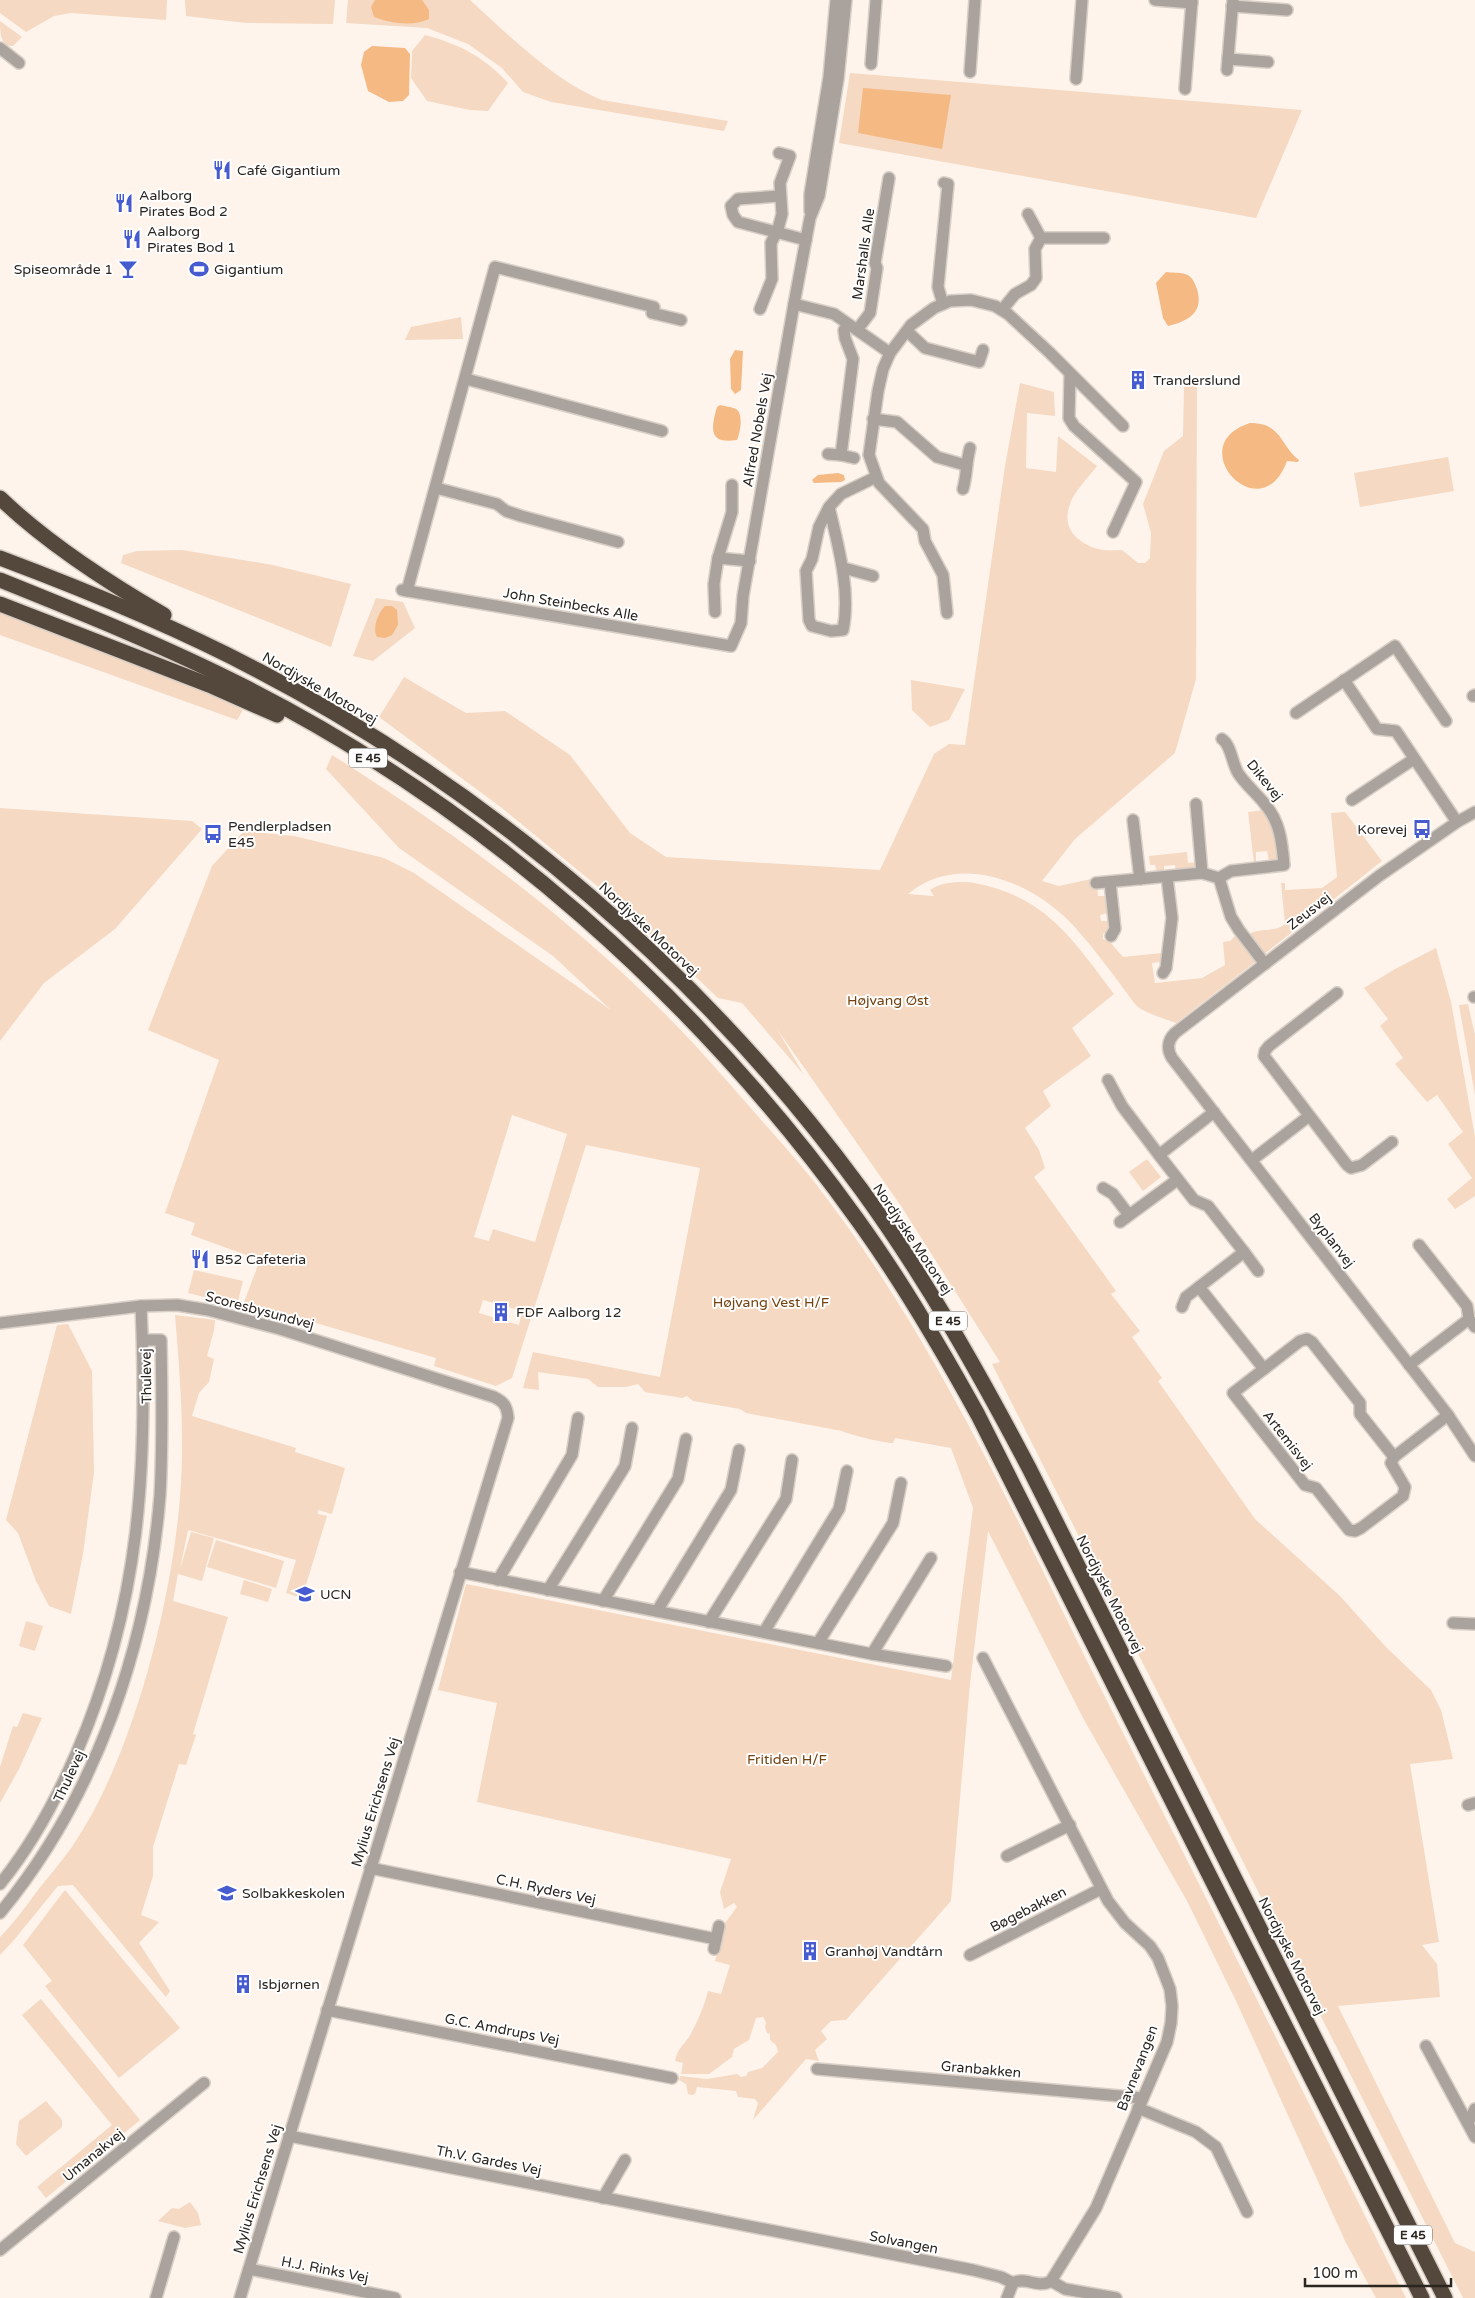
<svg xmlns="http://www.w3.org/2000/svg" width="1475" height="2298" viewBox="0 0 1475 2298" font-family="'Varela Round',sans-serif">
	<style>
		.green { fill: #f5d9c2; fill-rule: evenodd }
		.water { fill: #f5b984 }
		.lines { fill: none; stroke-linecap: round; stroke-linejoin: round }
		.minor-casing { stroke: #d8cfc7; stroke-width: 14 }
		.highway-casing { stroke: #d8cfc7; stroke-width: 18 }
		.minor { stroke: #aaa39d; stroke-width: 11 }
		.highway { stroke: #54473c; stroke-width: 15 }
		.labels { text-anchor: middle; stroke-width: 4; stroke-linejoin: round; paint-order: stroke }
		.shield { fill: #fff; stroke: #6b6663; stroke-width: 1 }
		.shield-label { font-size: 12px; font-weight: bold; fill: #2b2520 }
		.poi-label { font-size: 14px; fill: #2b2520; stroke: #fff; text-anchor: start }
		.street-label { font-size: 14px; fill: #2b2520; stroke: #fff }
		.park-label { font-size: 14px; fill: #74430f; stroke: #fff }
	</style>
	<rect width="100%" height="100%" fill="#fef4ec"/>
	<g class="green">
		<path d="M0,0h167l-1,20 -95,-7 -17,3 -28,16 -26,-19z"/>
		<path d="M185,0h150l-2,24 -87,-1 -60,-7z"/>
		<path d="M348,0h122c36,33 87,83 132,100l126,21 -4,10 -173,-29 -28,-10 -21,-24 -34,-24 -41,-16 -81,-5z"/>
		<path d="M0,21l22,16 -9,9c-13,1 -13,-15 -13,-25z"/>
		<path d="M425,35c34,9 59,22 83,48l-20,28 -18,-1 -43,-9 -16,-23 1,-27z"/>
		<path d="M850,73l452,37 -46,108 -417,-75z"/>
		<path d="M461,317l2,22 -58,1 6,-13z"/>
		<path d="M1197,377l-1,302 -21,74 -100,86 -33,42 17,5 37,-8 2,18h8l2,17 -8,2 1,6h7l1,9 -6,4v5l8,4 12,14 39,-4 -1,9 -9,1 3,20 47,-5 23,-13 -2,-23 7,-1 5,-5 20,26 -79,61c-11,-4 -25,-8 -35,-14 -6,-3 -11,-12 -15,-17 -15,-20 -30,-41 -47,-60 -39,-47 -118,-83 -171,-38l26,2 -4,-6c11,-8 31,-9 44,-7 72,13 99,57 140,111l-42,34 19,28 -48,35 8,15 -26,22 14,22 6,18 -11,9 82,114 -5,3 29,37 -8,6 30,41 -4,3 97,138 85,77 46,51 45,43 10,20 12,49 -43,5 29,178 -17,3 15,19 3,33 -102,9 117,237 20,9v46h-12l-471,-934 8,-2 -99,-156 -124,-177 27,46 -62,-72 -24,-5 -100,-95 -116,-95 -123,-91 25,-40 62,36 39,-2 65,44 60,78 36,24 214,13 54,-116 15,-10 16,1 40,-279 15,-83 34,9 1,24 -28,-3 -1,55 30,4 2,-36 39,30c-8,11 -23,25 -27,38 -9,24 7,39 28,45 7,2 17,1 24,1l16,13h7l5,-5 1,-25 -8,-29 21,-53 19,-15 1,-49z"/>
		<path d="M1448,457l6,34 -94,16 -6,-34z"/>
		<path d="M182,550l91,15 78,19 -20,63 -210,-84 2,-8 14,-4z"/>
		<path d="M376,598l27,4 12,26 -42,33 -20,-5z"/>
		<path d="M0,611l210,83 33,16 -6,10 -237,-85z"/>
		<path d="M911,680l54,9 -16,31 -19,7 -18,-17z"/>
		<path d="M332,755c116,73 228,155 326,252 37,36 70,75 104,114 17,19 34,38 50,58 116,148 197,324 280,492 105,209 210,418 314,627h-30l-30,-55 -109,-240 -50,-102 -104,-183 -95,-187 -18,153 -19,217 -105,119 -15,1 -10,10 6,8 -12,11 4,11 -13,-2 -53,61 5,-17 -3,-4 -17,-2 -2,-6 -39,-4 -2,7 -4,1 -3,-1 -2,-10 -7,-4 1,-4 27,3 30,-5 4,3 5,-1 2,-4 14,-4 16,-16 -2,-7 -6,-5v-6l-3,-1 -2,-6 1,-5 -3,-5 -7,1 -7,22 -15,9 -2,8 -23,17h-28l2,-11 -8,-2c3,-13 7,-14 14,-24 8,-14 15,-30 19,-46l13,3 9,-29 -15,-4 10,-38 12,-16 -3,-4 -10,6 -4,-17 11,-33 -254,-57 20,-99 -59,-13 28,-106 485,96 22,-172 -22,-60 -56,-10 -2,5c-9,0 -43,-8 -51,-12l-96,-18 -6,-4 -47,-8 -6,-5 -5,2 -37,-6 -7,-8 -12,3h-28l-10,-8 -50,-7 1,18 -16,-2 10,-36 127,25 40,-209 -114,-23 -74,233 -16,8 -62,-20 2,-8 -192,-56 16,-42 -69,-25 4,-12 -30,-10 54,-153 -71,-30 64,-164 32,-35 50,5 90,22 30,15 197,137 -58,-54 -154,-108 -73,-79zM512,1115l55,19 -32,108 -42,-13 -4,12 -15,-4zM483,1300l39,11 -3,14 -40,-12z"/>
		<path d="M0,808l192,13 10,8 -87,100 -71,54 -44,58z"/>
		<path d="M1265,810l7,12 7,33 -1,4 -9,2 -2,-10 -11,1v11h-2l-6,-51z"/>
		<path d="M1345,812l37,49 -119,94 -15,-20c11,-8 27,-2 37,-11l-4,-41h4v7l37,-2 15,-11 -6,-64z"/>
		<path d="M1187,852l1,11 8,-1 -1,7 -19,3 -1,-7 -11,1v7h-3l-1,-3h-4l-1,-5h-5l-1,-9z"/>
		<path d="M1436,948l15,54 24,135v59l-20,13 -8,-10 25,-21 -24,-34 15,-12 -26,-37 -10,7 -32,-38 8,-6 -23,-32 8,-7 -24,-31 31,-19z"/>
		<path d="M1468,1004l7,31v60l-16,-90z"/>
		<path d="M1147,1159l14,18 -18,14 -14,-19z"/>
		<path d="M194,1270l49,11 -6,24 -49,-12z"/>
		<path d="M175,1315l40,5 -1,10 -7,26 7,3 -5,23 -10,11 -7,23 104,32 -1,4 50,16 -13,46 -14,-4v4l9,2 -25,82 -16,-5 10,-33 -108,-30 -8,39 11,-37 23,6 -12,43 -24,-7 -5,27 55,16 -35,117 3,1 -10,30 -7,-1 -26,83v29l-12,39 18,7 -20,21 31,48 -4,6 -93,-112 -15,1 -44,54 -14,15v-18c14,-14 26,-31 38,-47 13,-17 28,-33 39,-51 57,-87 95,-239 103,-342 5,-61 0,-121 -5,-182z"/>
		<path d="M68,1324l24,47 2,101 -11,82 -12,60 -22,-8 -13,-25 -18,-48 -12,-13 51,-195z"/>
		<path d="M216,1540l68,21 -8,27 -69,-21z"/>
		<path d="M244,1580l28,9 -4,13 -28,-8z"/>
		<path d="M26,1621l17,5 -8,25 -16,-5z"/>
		<path d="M23,1713l19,5 -23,51 -19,34v-36l13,-41 4,1z"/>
		<path d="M65,1890l115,138 -61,50 -74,-92 7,-5 -29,-36z"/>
		<path d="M41,1999l99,121 -94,78 -9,-11 75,-62 -90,-110z"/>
		<path d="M46,2101l16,19v7l-36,29 -10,-12 3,-23z"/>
		<path d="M190,2202l8,11 3,12 -16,3 -27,-7 14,-13 7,1z"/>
	</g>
	<g class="water">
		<path d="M375,0h47l7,10v9c-17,8 -39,4 -55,-2l-3,-10z"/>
		<path d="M372,46l33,2 5,6 -1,41 -6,6 -14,1 -21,-11 -7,-26 3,-13z"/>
		<path d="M863,88l88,7 -9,54 -84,-16z"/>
		<path d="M1166,272c5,1 14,0 19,2 7,2 10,9 12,15 7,23 -8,32 -29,37l-5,-8 -7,-35z"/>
		<path d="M735,350l8,1 -2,39 -6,4 -4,-5 -1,-30z"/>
		<path d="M720,405c4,1 12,2 16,4 8,5 4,25 1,31 -27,4 -27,-9 -20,-33z"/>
		<path d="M1250,423c32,0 29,21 49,37l-1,2 -11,-1c-26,72 -107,-16 -37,-38z"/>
		<path d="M838,473l6,2 1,5 -4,2 -27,1 -2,-3 6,-5z"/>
		<path d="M385,606h7l5,4 1,15 -6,10 -7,3 -8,-1c-5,-9 1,-24 8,-31z"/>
	</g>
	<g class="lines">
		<g class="minor-casing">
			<g id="minor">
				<path d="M1155,0l37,3"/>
				<path d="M1232,6l55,4"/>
				<path d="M0,48l19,15"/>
				<path d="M1228,59l40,3"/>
				<path d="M871,64l5,-64"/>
				<path d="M1227,70l6,-70"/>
				<path d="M970,72l5,-72"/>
				<path d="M1076,79l6,-79"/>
				<path d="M1185,89l7,-89"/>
				<path d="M780,196l-42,3 -7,7 2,9 5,7 68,18"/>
				<path d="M810,211v-17l19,-117 7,-77"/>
				<path d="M1028,214l13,24"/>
				<path d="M794,304l40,10 56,39"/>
				<path d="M943,304l-5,-17 10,-103 -4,-1"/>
				<path d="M760,309l12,-30 -1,-36 7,-14 4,-15 -2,-31 10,-27 -11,-3"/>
				<path d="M1002,310l13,-16 16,-9 5,-7 -1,-29 6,-11h63"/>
				<path d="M857,330l13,-17 7,-45 -2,-5 14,-85"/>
				<path d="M907,331l18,17 54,14 4,-12"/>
				<path d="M1070,374l-1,44 5,8 62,56 -23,50"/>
				<path d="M466,379l196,52"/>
				<path d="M873,419l24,3 40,35 28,8"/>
				<path d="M828,454l13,1 12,-96 -8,-21 -1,-8 4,-6"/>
				<path d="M841,455l13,3"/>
				<path d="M436,488l61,16 9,7 15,5 97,26"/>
				<path d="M963,489c4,-14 3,-26 7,-41"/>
				<path d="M829,507l-10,20 -7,32 -6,12 3,49 3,6 19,5 12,-1c8,-39 -5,-85 -14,-123l12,-13 35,-17"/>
				<path d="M718,558l32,3"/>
				<path d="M844,568l29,8"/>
				<path d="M402,590l329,56 10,-23 2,-27 51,-292 16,-86 9,-22 8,-49 11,-68 8,-79"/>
				<path d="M407,591l88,-324 159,40 -2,6 29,7"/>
				<path d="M715,612l-1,-28 4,-26 14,-46v-27"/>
				<path d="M947,613l-4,-38 -18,-34 -2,-12 -44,-46 -10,-28 9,-64 5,-22 7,-16 21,-28 23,-17 16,-7 21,-1 24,6 13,8 41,38 74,74"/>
				<path d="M1344,680l33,49 19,2 61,91"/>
				<path d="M1473,696l2,-1"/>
				<path d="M1296,713l99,-67 51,75"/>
				<path d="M1352,800l62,-41"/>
				<path d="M1196,804l6,69"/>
				<path d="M1475,812l-18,10 -78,54 -204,157c-8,8 -8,17 -3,25l276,357 27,41"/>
				<path d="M1133,820l7,59"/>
				<path d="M1219,878l12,39 8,13 26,34"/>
				<path d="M1110,882l5,47 -4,7"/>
				<path d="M1096,883l106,-10 17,5 12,-7 53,-6c-2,-23 -4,-44 -20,-62 -8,-10 -19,-19 -26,-30 -6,-10 -7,-28 -16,-34"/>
				<path d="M1163,973l3,-5 6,-50 -5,-41"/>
				<path d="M1337,993l-68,53 -4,5 -1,5 83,109 4,3 11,-3 30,-23"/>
				<path d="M1474,997h1"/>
				<path d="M1108,1080l14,26 37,49"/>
				<path d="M1214,1112l-55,43 35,45 14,6 36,46 -45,35 65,82 36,-28 7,-2 5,3 48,61v11l34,43 54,-42"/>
				<path d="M1252,1160l57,-44"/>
				<path d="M1103,1188l10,6 16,21"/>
				<path d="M1120,1222l57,-42"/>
				<path d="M1419,1245l48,61 2,13 6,8"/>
				<path d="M1244,1252l14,19"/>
				<path d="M1182,1307l4,-10 13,-10"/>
				<path d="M0,1323l141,-17 36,-1 31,5 72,19 214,68c10,5 13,9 14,21l-268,880"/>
				<path d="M1409,1365l60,-46"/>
				<path d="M1264,1369l-31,24 72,92 11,3 33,42 6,1 6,-3 42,-32 2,-9 -14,-24 3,-6"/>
				<path d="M460,1572l412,82 74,12"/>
				<path d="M498,1580l74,-125 6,-37"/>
				<path d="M548,1590l77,-124 7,-38"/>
				<path d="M603,1601l75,-122 8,-40"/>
				<path d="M657,1611l74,-121 8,-40"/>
				<path d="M709,1622l77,-123 6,-39"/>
				<path d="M1453,1623l22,1"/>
				<path d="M764,1632l75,-123 8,-38"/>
				<path d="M818,1643l75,-120 8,-40"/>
				<path d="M872,1654l59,-96"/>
				<path d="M983,1658l125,243 17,22 25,23 8,12 12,31 2,17 -1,17 -4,19 -71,166 -45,73c-12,8 -26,-5 -38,2"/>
				<path d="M1468,1805l7,-2"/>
				<path d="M1007,1856l63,-31"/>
				<path d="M370,1868l346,71"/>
				<path d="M0,1884c32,-39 56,-84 76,-130 65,-150 72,-288 65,-448"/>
				<path d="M0,1913c96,-116 148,-268 160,-418 3,-52 2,-103 1,-155h-18"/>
				<path d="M714,1949l5,-23"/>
				<path d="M970,1955l131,-66"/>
				<path d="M327,2010l345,68"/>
				<path d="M1426,2046l49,91"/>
				<path d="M817,2069l325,29"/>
				<path d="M1138,2108l58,24 20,15 31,65"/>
				<path d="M1468,2123l7,-14"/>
				<path d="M289,2136l684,134 28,7 12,6"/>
				<path d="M603,2198l22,-38"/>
				<path d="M0,2250l204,-167"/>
				<path d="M249,2269l146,29"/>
				<path d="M1051,2281l14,8 51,9"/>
				<path d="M156,2298l18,-61"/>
				<path d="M1007,2298l6,-15"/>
			</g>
		</g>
		<g class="highway-casing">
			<g id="highway">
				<path d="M0,498c47,45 107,84 164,117"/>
				<path d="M0,558c88,33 176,69 259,113 237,124 444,303 602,518 64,88 117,182 168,279l416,830"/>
				<path d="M0,580c82,33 164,66 243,106 242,122 456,313 614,533 45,62 84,129 121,196l444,883"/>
				<path d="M0,604l209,81 68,30"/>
			</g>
		</g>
		<use href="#minor" class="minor"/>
		<use href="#highway" class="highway"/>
	</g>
	<defs>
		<g id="restaurant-bare" transform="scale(1.5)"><path d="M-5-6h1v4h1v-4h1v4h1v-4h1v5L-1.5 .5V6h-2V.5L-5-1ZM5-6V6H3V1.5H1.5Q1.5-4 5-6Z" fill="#465bcf" stroke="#fff" stroke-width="2.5" paint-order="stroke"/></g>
		<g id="bar-bare" transform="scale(1.5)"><path d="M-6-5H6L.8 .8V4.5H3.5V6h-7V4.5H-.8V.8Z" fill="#465bcf" stroke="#fff" stroke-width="2.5" paint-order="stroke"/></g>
		<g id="stadium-bare" transform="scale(1.5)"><path d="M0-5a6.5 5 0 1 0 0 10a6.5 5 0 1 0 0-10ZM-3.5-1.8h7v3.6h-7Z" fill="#465bcf" stroke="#fff" stroke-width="2.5" paint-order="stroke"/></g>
		<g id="building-bare" transform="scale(1.5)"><path d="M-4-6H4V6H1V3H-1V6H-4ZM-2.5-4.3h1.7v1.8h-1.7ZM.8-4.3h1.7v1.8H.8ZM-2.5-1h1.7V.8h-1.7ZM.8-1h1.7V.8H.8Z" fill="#465bcf" stroke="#fff" stroke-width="2.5" paint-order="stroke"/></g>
		<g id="bus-bare" transform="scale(1.5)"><path d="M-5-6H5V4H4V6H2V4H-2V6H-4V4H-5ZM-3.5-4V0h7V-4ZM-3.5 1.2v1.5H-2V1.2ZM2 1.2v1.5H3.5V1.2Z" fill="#465bcf" stroke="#fff" stroke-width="2.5" paint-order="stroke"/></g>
		<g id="university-bare" transform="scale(1.5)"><path d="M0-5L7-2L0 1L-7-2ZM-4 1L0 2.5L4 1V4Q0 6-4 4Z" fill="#465bcf" stroke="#fff" stroke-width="2.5" paint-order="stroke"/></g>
		<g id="school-bare" transform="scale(1.5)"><path d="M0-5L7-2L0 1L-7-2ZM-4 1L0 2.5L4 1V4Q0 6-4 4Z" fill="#465bcf" stroke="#fff" stroke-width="2.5" paint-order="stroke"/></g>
	</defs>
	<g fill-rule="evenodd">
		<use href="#restaurant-bare" x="222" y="170"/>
		<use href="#restaurant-bare" x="124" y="203"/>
		<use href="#restaurant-bare" x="132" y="239"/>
		<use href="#bar-bare" x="128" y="269"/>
		<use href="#stadium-bare" x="199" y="269"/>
		<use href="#building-bare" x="1138" y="380"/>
		<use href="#bus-bare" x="1422" y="829"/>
		<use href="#bus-bare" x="213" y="834"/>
		<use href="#restaurant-bare" x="200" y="1259"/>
		<use href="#building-bare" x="501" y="1312"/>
		<use href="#university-bare" x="305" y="1594"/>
		<use href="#school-bare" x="227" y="1893"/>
		<use href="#building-bare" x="810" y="1951"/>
		<use href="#building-bare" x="243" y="1984"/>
	</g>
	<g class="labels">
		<g class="shield">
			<rect x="349" y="748.5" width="38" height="19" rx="4"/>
			<rect x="929" y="1311.5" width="38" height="19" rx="4"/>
			<rect x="1394" y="2225.5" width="38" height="19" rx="4"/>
		</g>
		<g class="shield-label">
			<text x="368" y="762">E 45</text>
			<text x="948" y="1325">E 45</text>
			<text x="1413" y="2239">E 45</text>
		</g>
		<g class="poi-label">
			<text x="237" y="175">Café Gigantium</text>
			<text x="139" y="200">Aalborg<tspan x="139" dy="16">Pirates Bod 2</tspan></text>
			<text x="147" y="236">Aalborg<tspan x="147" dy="16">Pirates Bod 1</tspan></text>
			<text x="113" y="274" text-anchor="end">Spiseområde 1</text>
			<text x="214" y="274">Gigantium</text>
			<text x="1153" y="385">Tranderslund</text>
			<text x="228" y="831">Pendlerpladsen<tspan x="228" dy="16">E45</tspan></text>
			<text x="1407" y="834" text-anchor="end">Korevej</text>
			<text x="215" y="1264">B52 Cafeteria</text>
			<text x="516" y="1317">FDF Aalborg 12</text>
			<text x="320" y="1599">UCN</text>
			<text x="242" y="1898">Solbakkeskolen</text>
			<text x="825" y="1956">Granhøj Vandtårn</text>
			<text x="258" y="1989">Isbjørnen</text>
		</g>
		<g class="street-label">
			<text transform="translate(863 254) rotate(-82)" y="5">Marshalls Alle</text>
			<text transform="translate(757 430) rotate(-80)" y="5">Alfred Nobels Vej</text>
			<text transform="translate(571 604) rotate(10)" y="5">John Steinbecks Alle</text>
			<text transform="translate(320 688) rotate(30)" y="5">Nordjyske Motorvej</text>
			<text transform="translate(1265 780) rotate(51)" y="5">Dikevej</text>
			<text transform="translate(1309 911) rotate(-38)" y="5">Zeusvej</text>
			<text transform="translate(649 929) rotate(43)" y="5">Nordjyske Motorvej</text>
			<text transform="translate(913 1239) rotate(56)" y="5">Nordjyske Motorvej</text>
			<text transform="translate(1332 1240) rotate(52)" y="5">Byplanvej</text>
			<text transform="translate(260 1310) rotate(15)" y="5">Scoresbysundvej</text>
			<text transform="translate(146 1376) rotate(-91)" y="5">Thulevej</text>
			<text transform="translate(1288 1440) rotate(52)" y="5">Artemisvej</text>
			<text transform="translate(1110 1594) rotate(63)" y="5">Nordjyske Motorvej</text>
			<text transform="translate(69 1776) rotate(-65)" y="5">Thulevej</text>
			<text transform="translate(375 1802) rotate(-73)" y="5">Mylius Erichsens Vej</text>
			<text transform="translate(546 1889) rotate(12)" y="5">C.H. Ryders Vej</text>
			<text transform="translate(1028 1909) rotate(-27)" y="5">Bøgebakken</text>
			<text transform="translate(1292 1956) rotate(63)" y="5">Nordjyske Motorvej</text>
			<text transform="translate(502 2029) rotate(11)" y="5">G.C. Amdrups Vej</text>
			<text transform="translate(1137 2068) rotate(-69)" y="5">Bavnevangen</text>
			<text transform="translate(981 2069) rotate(5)" y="5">Granbakken</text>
			<text transform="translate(93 2155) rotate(-39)" y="5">Umanakvej</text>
			<text transform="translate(489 2160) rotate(11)" y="5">Th.V. Gardes Vej</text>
			<text transform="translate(257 2189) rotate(-73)" y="5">Mylius Erichsens Vej</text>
			<text transform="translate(904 2242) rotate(11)" y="5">Solvangen</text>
			<text transform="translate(325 2269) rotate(11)" y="5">H.J. Rinks Vej</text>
		</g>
		<g class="park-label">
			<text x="888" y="1005">Højvang Øst</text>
			<text x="771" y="1307">Højvang Vest H/F</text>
			<text x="787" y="1764">Fritiden H/F</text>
		</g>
	</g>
	<path d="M1305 2278v8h146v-8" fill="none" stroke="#2b2520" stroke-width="2.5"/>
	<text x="1312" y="2278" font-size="15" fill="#2b2520" stroke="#ffffff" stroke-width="4" paint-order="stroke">100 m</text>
</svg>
